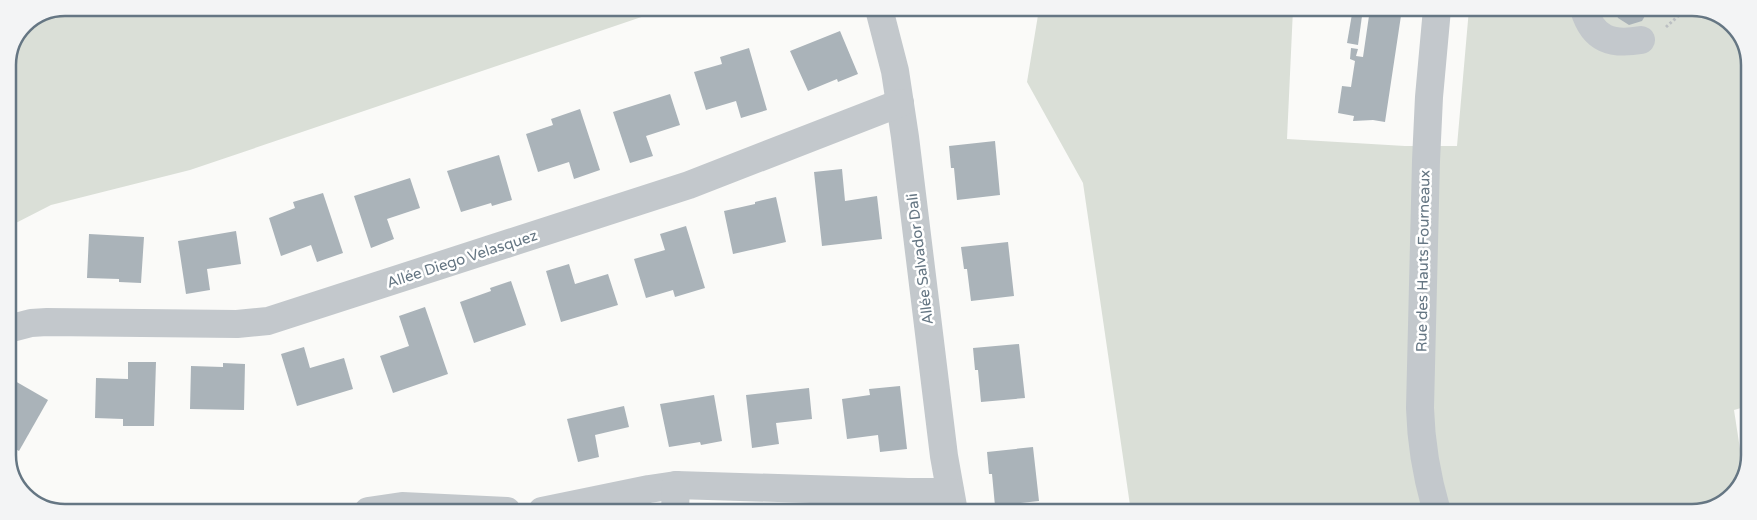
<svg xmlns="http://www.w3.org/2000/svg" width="1757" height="520" viewBox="0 0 1757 520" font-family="'Varela Round',sans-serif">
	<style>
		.green { fill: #dadfd7 }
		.building { fill: #aab3b9 }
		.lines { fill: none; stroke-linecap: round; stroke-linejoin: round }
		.path { stroke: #bbbfc2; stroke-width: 3; stroke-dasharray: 2.5 2.5; stroke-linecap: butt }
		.minor { stroke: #c3c8cc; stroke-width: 28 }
		.labels { text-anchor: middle; stroke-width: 5; stroke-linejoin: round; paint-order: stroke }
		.street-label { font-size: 15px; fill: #657683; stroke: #fff }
		.rim { fill: none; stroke: #657683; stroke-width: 2.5 }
	</style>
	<rect width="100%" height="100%" fill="#fafaf8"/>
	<g class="green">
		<path d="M65,8h603l-478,162 -139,35 -43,22v-162l17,-41z"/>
		<path d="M1039,9h254l-6,130 118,7h52l12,-137 238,1 28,17 14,34 -1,345 -14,4 10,65 -17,26 -35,11h-561l-48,-329 -56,-101z"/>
	</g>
	<g class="building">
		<path d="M1370,9h32l-17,113 -12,-2 -20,1 1,-5 -16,-3 4,-27 9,1 4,-26 -5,-2 1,-11 7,1 -2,7 7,1z"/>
		<path d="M1614,9h35l-7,12 -13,4 -11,-7z"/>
		<path d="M1352,14l10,2 -4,29 -11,-2z"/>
		<path d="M840,31l18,43 -20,8 -1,-3 -29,12 -18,-40z"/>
		<path d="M749,48l18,62 -26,8 -5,-17 -30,9 -12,-38 28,-8 -2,-7z"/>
		<path d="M670,94l10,31 -34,11 7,20 -23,7 -17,-51z"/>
		<path d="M580,109l20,61 -26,9 -5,-17 -31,10 -12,-38 27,-9 -2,-6z"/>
		<path d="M995,141l5,54 -43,5 -3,-32h-3l-2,-22z"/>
		<path d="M499,155l13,45 -20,6 -1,-3 -30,9 -14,-41z"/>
		<path d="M842,169l3,32 32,-5 5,43 -60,7 -8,-74z"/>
		<path d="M410,178l10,30 -33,11 7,20 -23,9 -17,-52z"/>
		<path d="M323,193l20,60 -26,9 -6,-17 -30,11 -12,-38 26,-10 -2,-6z"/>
		<path d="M776,197l10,45 -53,12 -9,-43 31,-7v-2z"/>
		<path d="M686,226l19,62 -30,9 -2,-7 -27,8 -12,-39 31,-9 -5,-16z"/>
		<path d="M236,231l5,33 -34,5 3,21 -24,4 -8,-53z"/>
		<path d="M89,234l55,3 -3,46 -22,-1v-3l-32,-1z"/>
		<path d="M1008,242l6,54 -43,5 -4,-32h-3l-3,-22z"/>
		<path d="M569,264l6,20 33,-10 10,31 -57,17 -15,-51z"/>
		<path d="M511,281l15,44 -52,18 -14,-41 31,-11 -1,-3z"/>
		<path d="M425,307l23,67 -55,19 -13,-37 29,-10 -10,-30z"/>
		<path d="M1019,344l6,54 -44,4 -3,-32h-3l-2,-22z"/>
		<path d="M304,347l6,21 34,-10 9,31 -56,17 -16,-52z"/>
		<path d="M128,362h28l-2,64h-31v-7l-28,-1 1,-40 32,1z"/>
		<path d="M223,363l22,1 -1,46 -54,-1 1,-43 32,1z"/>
		<path d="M8,377l40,23 -29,51 -11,-6z"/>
		<path d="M900,386l7,63 -27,3 -2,-17 -31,4 -5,-40 28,-4 -1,-6z"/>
		<path d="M809,388l3,31 -36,4 3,21 -27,4 -6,-53z"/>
		<path d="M714,395l8,46 -21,4 -1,-3 -31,5 -9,-43z"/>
		<path d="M624,406l5,21 -34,8 4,22 -21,5 -11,-43z"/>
		<path d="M1033,447l6,54 -44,5 -3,-32h-3l-2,-22z"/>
	</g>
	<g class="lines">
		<path class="path" d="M1666,27l19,-17"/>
		<g class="minor">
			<path d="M879,9l16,62 10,66 39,319 10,56"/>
			<path d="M1437,9l-8,88 -3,64 -6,247c1,36 7,70 17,104"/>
			<path d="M1584,9c9,31 28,36 57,31"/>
			<path d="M8,329l23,-6 16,-1 190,2 31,-3 421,-136 211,-82"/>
			<path d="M368,511l34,-5 105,5"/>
			<path d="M542,511l107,-22 27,-4 232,7h42"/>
			<path d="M675,511l1,-26"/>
		</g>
	</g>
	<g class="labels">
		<g class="street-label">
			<text transform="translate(462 259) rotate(-18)" y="5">Allée Diego Velasquez</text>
			<text transform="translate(920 259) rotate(-97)" y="5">Allée Salvador Dali</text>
			<text transform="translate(1423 261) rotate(-89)" y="5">Rue des Hauts Fourneaux</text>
		</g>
	</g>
	<path d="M0 0H1757V520H0ZM65 16H1692A49 49 0 0 1 1741 65V455A49 49 0 0 1 1692 504H65A49 49 0 0 1 16 455V65A49 49 0 0 1 65 16Z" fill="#f3f4f5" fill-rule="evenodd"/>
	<path class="rim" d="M65 16H1692A49 49 0 0 1 1741 65V455A49 49 0 0 1 1692 504H65A49 49 0 0 1 16 455V65A49 49 0 0 1 65 16Z"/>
</svg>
